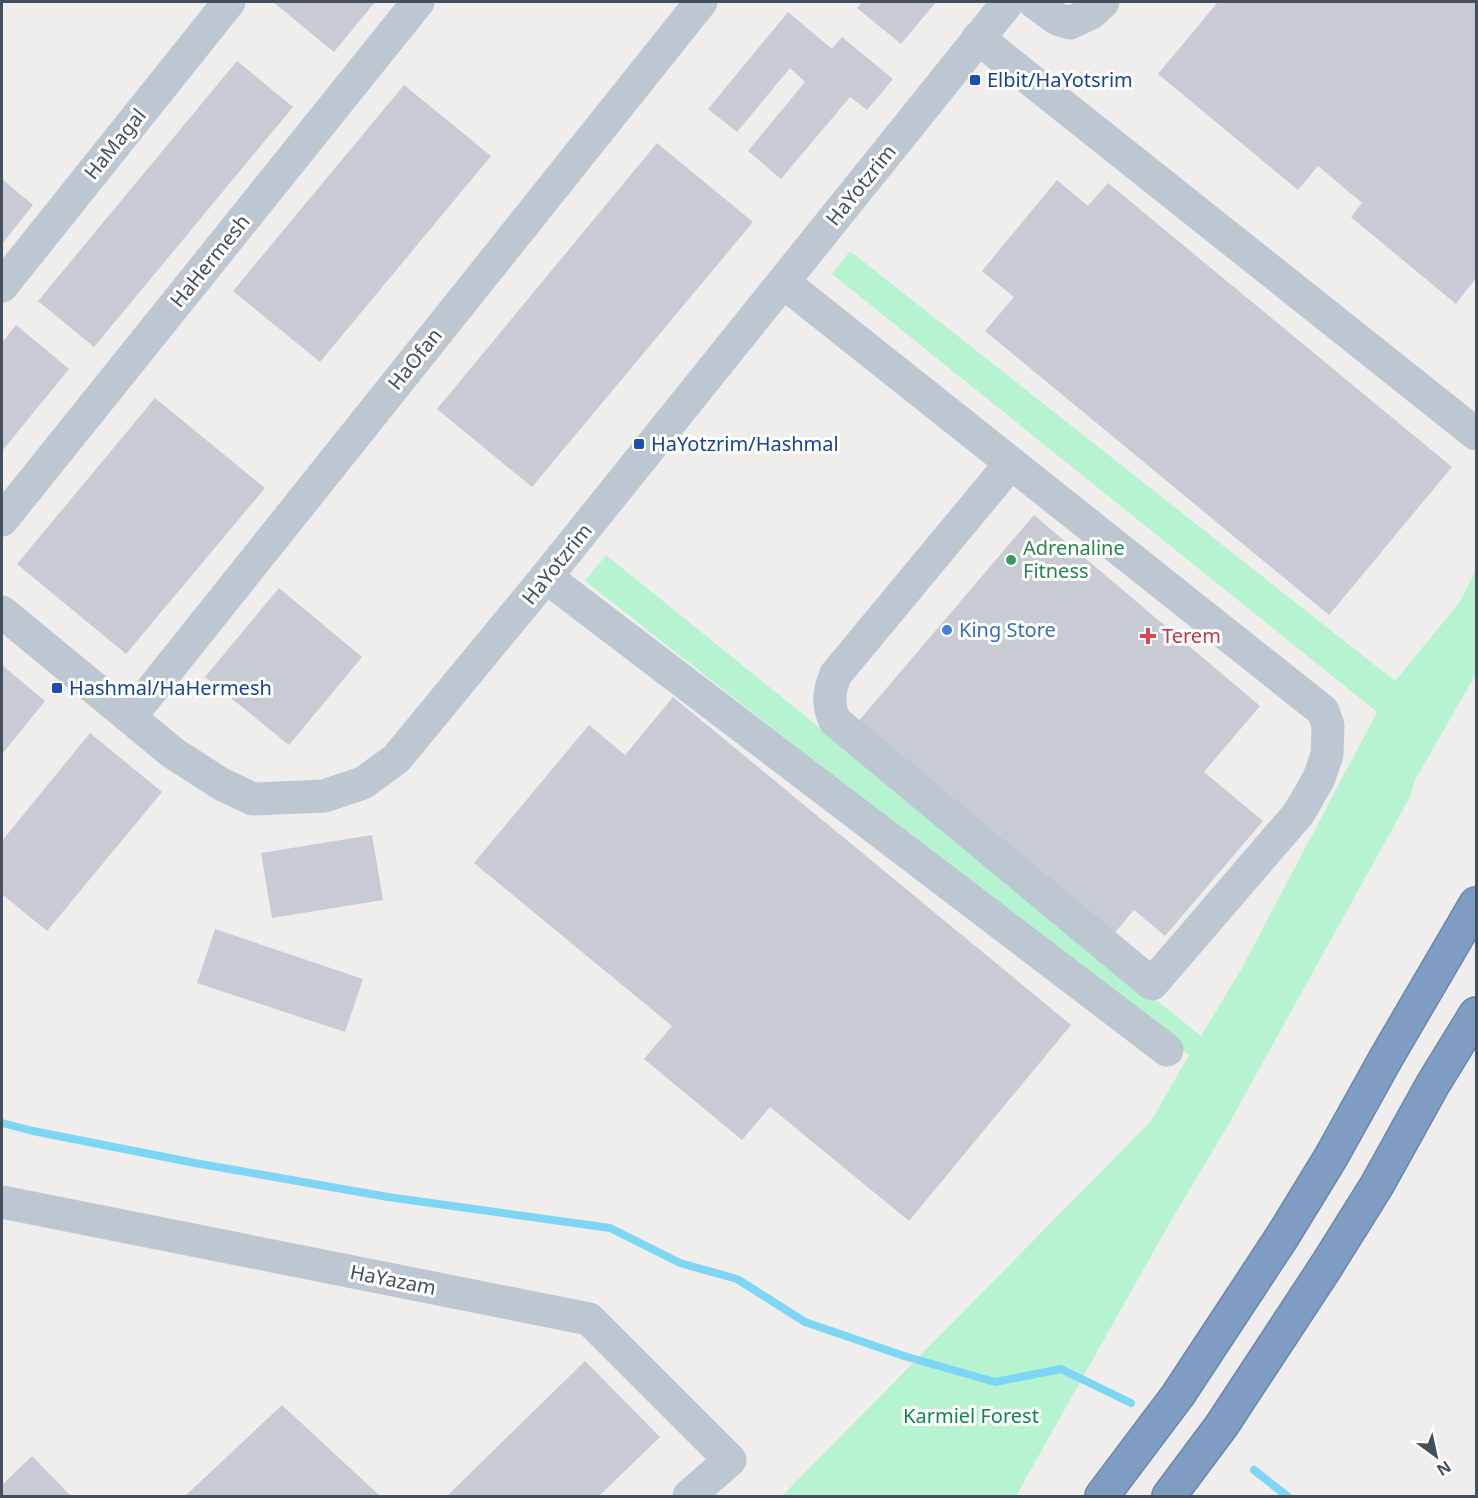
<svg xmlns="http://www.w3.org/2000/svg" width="1478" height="1498" viewBox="0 0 1478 1498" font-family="'Noto Sans',sans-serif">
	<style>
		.green { fill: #b6f3d1 }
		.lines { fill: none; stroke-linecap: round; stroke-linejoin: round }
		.stream { stroke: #7ed6f5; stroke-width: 8 }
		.building { fill: #c8cbd4 }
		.highway-casing { stroke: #6a87ae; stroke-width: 36 }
		.minor { stroke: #bcc7d1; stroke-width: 33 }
		.highway { stroke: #7f9cc2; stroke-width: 33 }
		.transit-dot { fill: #1a4fb4; stroke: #fff; stroke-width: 2 }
		.leisure-dot { fill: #2e9e5b; stroke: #fff; stroke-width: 2 }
		.shop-dot { fill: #3f7fe0; stroke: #fff; stroke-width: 2 }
		.health-dot { fill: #e0444e; stroke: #fff; stroke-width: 2 }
		.labels { text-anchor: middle; stroke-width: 6; stroke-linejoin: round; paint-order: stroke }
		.transit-label { font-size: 20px; fill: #164399; stroke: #fff; text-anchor: start }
		.street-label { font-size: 20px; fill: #434f5c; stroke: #fff }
		.leisure-label { font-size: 20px; fill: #27864d; stroke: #fff; text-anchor: start }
		.shop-label { font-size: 20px; fill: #366cbe; stroke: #fff; text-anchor: start }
		.health-label { font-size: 20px; fill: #be3a42; stroke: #fff; text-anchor: start }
		.park-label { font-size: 20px; fill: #0d854f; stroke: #fff }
	</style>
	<rect width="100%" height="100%" fill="#f0eded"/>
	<path class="green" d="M850,251l545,430 64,-78 17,-33v104l-61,106 -5,17 -183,330 -58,97 -153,272h-234l369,-375 38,-66 -604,-474 21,-26 595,481 42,-70 134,-254 -545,-438z"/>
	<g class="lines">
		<g class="stream">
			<path d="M2,1123l31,8 162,32 193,34 222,31 70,35 57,16 68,43 99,34 91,26 66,-13 70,34"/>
			<path d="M1254,1470l33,26"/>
		</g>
	</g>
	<g class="building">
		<path d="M273,2h102l-41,50z"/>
		<path d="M862,2h74l-35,42 -44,-36z"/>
		<path d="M1218,2h258v276l-20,26 -105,-87 11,-14 -44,-37 -20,24 -140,-116z"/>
		<path d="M788,12l44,37 10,-12 51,42 -26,31 -17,-13 -69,82 -33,-28 57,-69 -15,-14 -53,64 -29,-23z"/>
		<path d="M237,61l56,46 -199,240 -56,-46z"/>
		<path d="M404,85l87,71 -171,206 -87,-71z"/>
		<path d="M657,143l96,79 -221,265 -95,-78z"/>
		<path d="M2,179l31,26 -31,39z"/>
		<path d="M1057,180l31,26 20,-23 344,284 -123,148 -344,-284 29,-34 -32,-26z"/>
		<path d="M16,325l53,44 -67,82v-108z"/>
		<path d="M155,398l110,90 -139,166 -109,-90z"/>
		<path d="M1034,515l226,191 -56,66 59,49 -98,115 -31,-26 -23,27 -254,-214z"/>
		<path d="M279,588l83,69 -73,88 -84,-68z"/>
		<path d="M2,665l43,36 -43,53z"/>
		<path d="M673,697l398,328 -162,196 -139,-114 -28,33 -98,-81 28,-33 -198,-163 115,-138 36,30z"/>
		<path d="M90,733l72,59 -115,139 -45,-37v-53z"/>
		<path d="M372,835l11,65 -111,18 -11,-65z"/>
		<path d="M215,929l148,50 -18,53 -148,-49z"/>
		<path d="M585,1361l75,76 -61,59h-152z"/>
		<path d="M282,1405l98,91h-195z"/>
		<path d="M32,1456l39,40h-69v-11z"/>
	</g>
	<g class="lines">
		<g class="highway-casing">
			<g id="highway">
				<path d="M1102,1496l76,-101 104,-158 49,-80 55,-99 90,-154"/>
				<path d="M1169,1496l53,-71 105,-160 50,-80 56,-101 43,-70"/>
			</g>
		</g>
		<g class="minor">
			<path d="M1034,2l23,17 13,4 21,-10 12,-11"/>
			<path d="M978,38l498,396"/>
			<path d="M783,282l540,429 5,14 -1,30 -8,23 -20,35 -147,171 -317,-263c-8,-17 -6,-31 1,-47l175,-211"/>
			<path d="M2,286l227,-284"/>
			<path d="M2,520l416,-518"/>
			<path d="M546,577l621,473"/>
			<path d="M2,612l171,141 48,31 32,15 71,-3 39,-13 33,-24 150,-182 462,-575"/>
			<path d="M130,717l571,-715"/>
			<path d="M2,1202l587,117 141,141 -41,36"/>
		</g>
		<use href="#highway" class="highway"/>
	</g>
	<g class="transit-dot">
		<rect x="969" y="74" width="12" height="12" rx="3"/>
		<rect x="633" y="438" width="12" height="12" rx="3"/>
		<rect x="51" y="682" width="12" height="12" rx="3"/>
	</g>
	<circle class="leisure-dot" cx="1011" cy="560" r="6"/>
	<circle class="shop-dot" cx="947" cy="630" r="6"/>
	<path class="health-dot" d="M1145 627h6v6h6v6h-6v6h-6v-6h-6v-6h6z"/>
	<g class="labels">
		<g class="transit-label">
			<text x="987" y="87">Elbit/HaYotsrim</text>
			<text x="651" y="451">HaYotzrim/Hashmal</text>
			<text x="69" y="695">Hashmal/HaHermesh</text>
		</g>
		<g class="street-label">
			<text transform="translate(115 144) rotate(-51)" y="7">HaMagal</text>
			<text transform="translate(861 185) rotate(-51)" y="7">HaYotzrim</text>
			<text transform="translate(210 261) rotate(-51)" y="7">HaHermesh</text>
			<text transform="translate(415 359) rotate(-51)" y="7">HaOfan</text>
			<text transform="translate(557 564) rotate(-51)" y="7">HaYotzrim</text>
			<text transform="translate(393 1280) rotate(11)" y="7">HaYazam</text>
		</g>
		<g class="leisure-label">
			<text x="1023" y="555">Adrenaline<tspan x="1023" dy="23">Fitness</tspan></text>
		</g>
		<g class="shop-label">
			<text x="959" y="637">King Store</text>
		</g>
		<g class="health-label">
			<text x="1162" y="643">Terem</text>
		</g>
		<g class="park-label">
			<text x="971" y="1423">Karmiel Forest</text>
		</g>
	</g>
	<rect width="1478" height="1498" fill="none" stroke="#434f5c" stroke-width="6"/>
	<g transform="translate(1436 1456) rotate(147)" stroke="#ffffff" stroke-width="4.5" paint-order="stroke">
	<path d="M0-4.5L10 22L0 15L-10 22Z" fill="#434f5c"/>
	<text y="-9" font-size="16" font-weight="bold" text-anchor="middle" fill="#434f5c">N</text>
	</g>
</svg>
